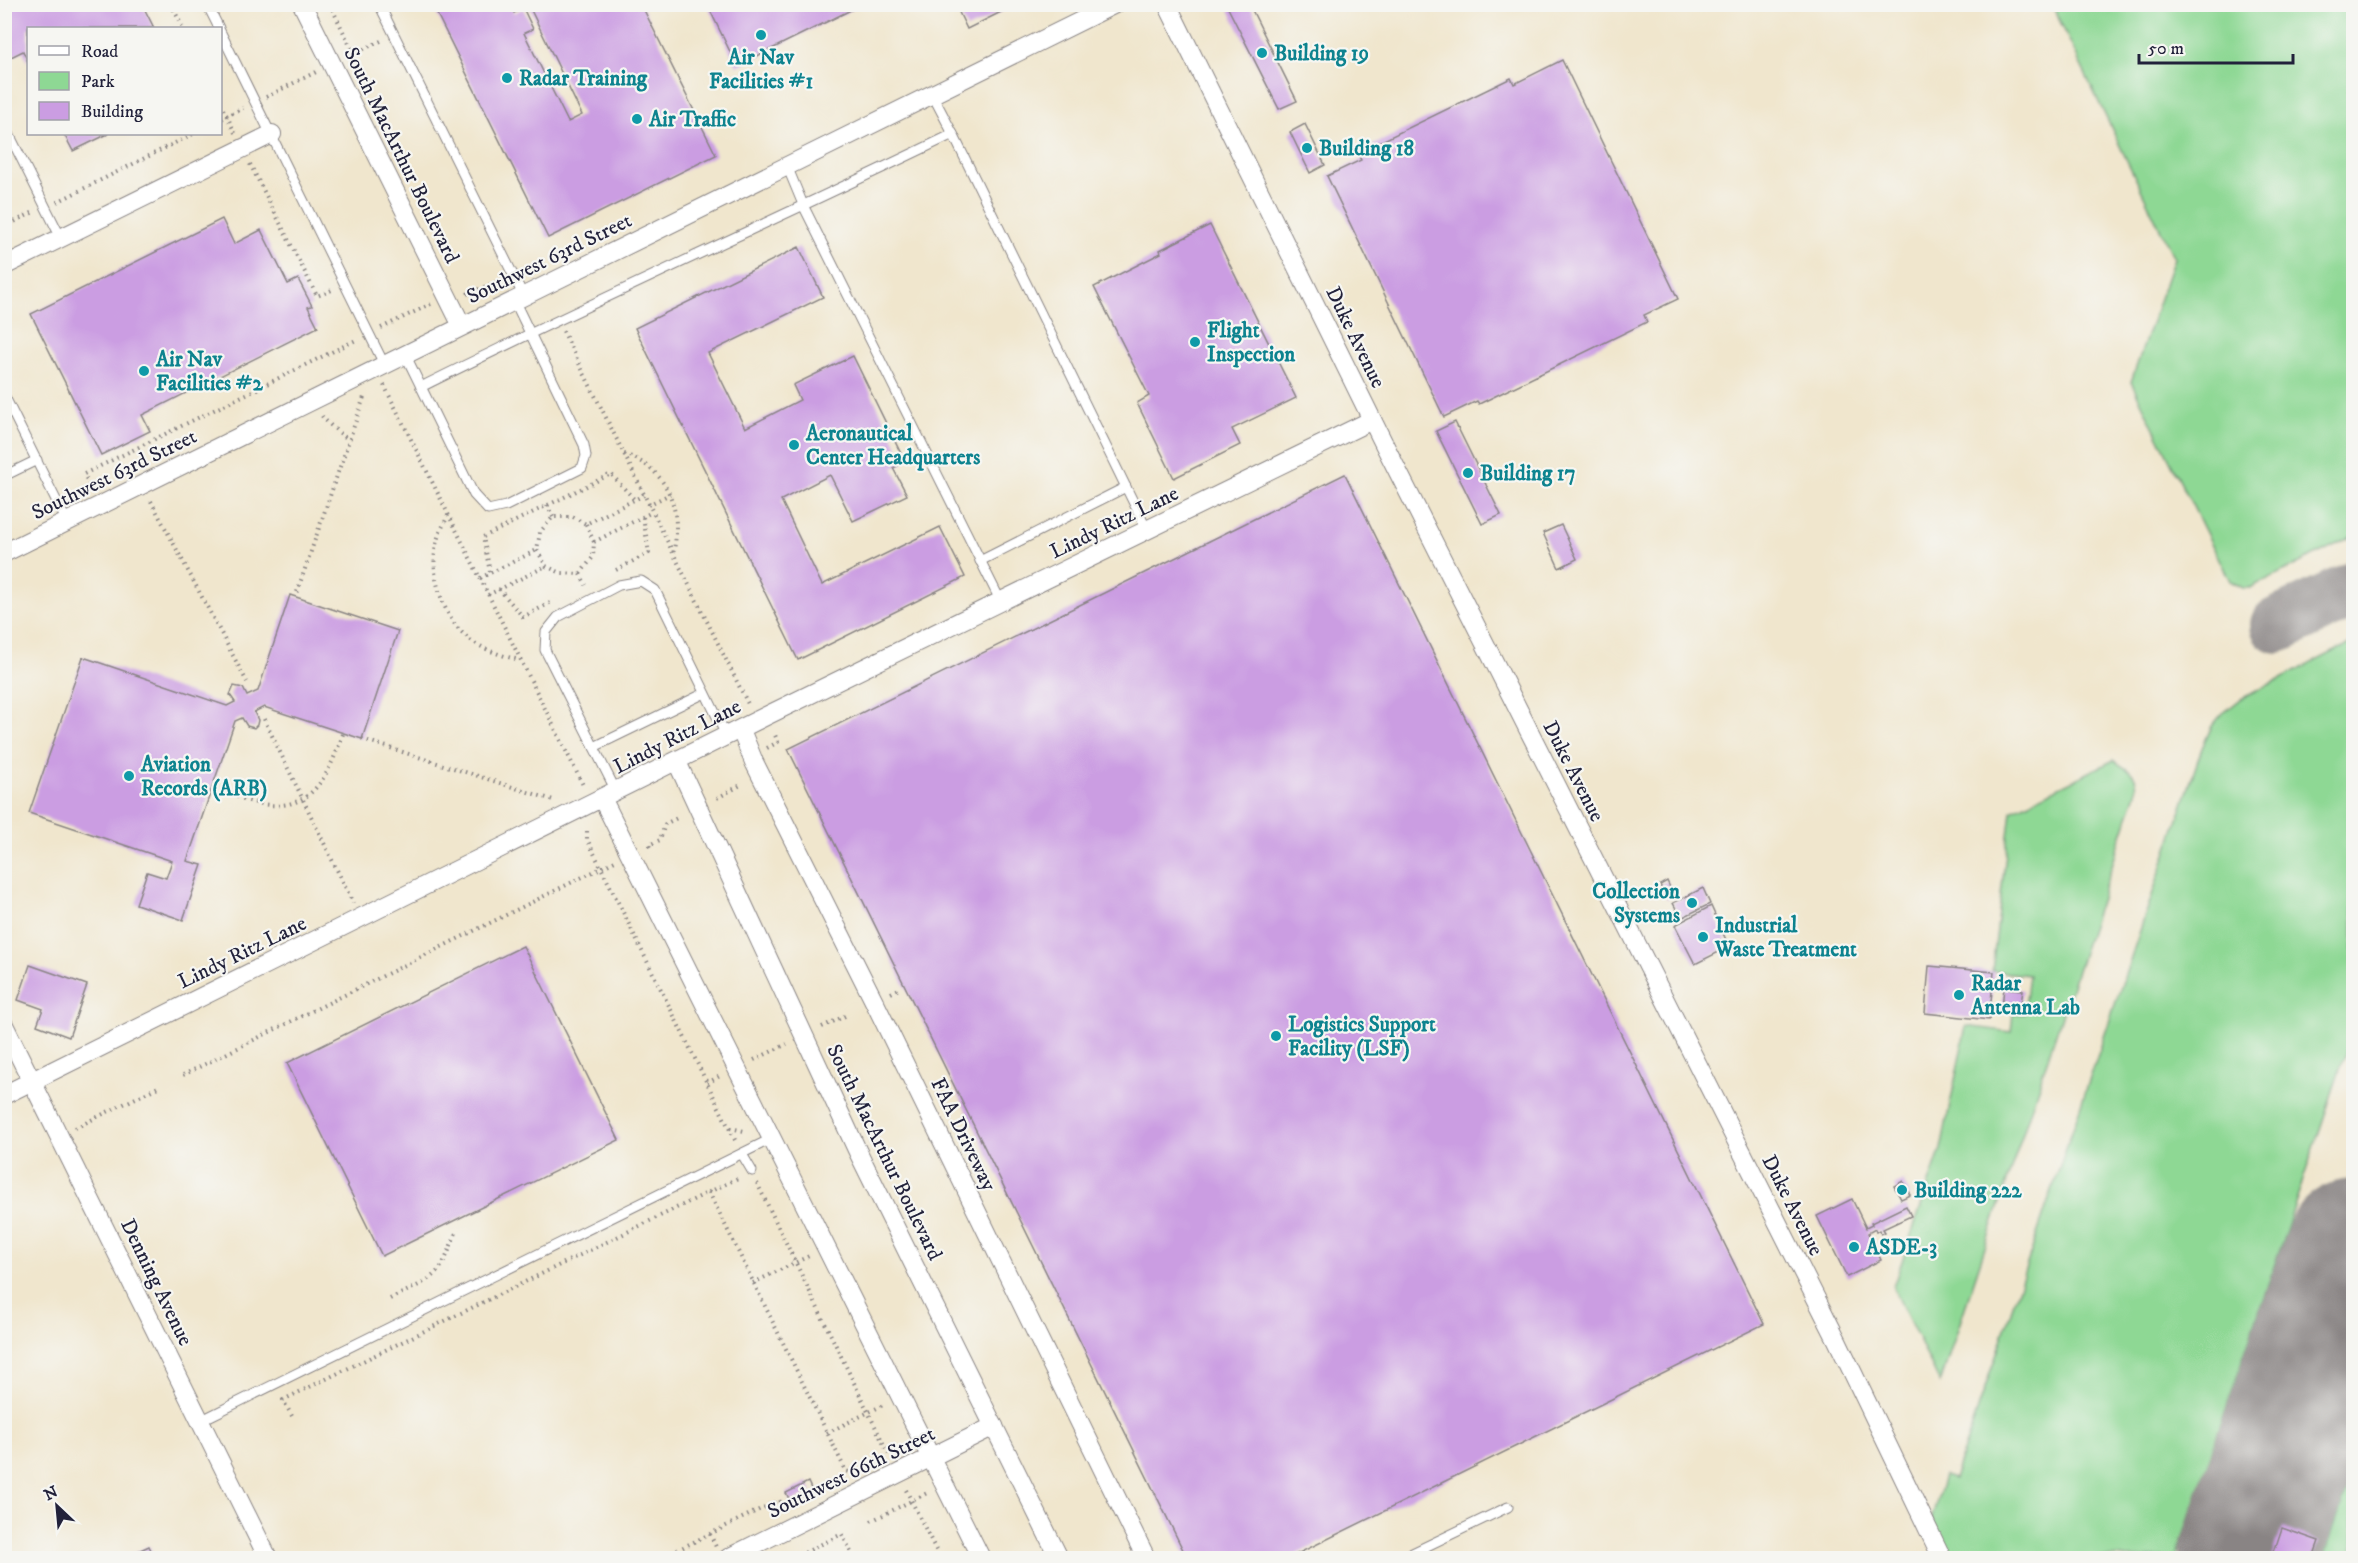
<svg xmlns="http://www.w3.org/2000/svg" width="2358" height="1563" viewBox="0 0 2358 1563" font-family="'IM FELL DW Pica',serif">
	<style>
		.green { fill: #8ed894; stroke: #587d68; stroke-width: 1.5 }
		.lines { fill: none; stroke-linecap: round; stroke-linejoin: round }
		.taxiway { stroke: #898484; stroke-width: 56 }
		.runway { stroke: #898484; stroke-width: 140 }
		.building { fill: #cb9de2 }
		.service-casing { stroke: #898484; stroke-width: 11 }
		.minor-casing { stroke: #898484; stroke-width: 20 }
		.path { stroke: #898484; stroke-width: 4; stroke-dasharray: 1.5 4.5; stroke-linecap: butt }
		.service { stroke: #fff; stroke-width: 9 }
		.minor { stroke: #fff; stroke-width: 18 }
		.culture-dot { fill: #0f9aa8; stroke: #f6f6f2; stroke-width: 2 }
		.labels { text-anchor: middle; stroke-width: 4.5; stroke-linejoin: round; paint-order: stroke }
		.culture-label { font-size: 21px; font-weight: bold; fill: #0d838f; stroke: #f6f6f2; text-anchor: start }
		.street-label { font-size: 21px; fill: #22223b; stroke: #f6f6f2 }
	</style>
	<rect width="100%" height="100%" fill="#f6f6f2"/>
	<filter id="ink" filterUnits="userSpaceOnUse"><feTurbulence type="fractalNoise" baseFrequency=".0167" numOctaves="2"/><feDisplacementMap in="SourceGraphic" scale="12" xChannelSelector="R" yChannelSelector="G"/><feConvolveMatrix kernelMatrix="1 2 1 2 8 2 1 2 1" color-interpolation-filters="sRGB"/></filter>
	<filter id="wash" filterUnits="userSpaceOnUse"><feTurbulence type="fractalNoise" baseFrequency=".008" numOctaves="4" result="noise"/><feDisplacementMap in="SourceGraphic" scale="24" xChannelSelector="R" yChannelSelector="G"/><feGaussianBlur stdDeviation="1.35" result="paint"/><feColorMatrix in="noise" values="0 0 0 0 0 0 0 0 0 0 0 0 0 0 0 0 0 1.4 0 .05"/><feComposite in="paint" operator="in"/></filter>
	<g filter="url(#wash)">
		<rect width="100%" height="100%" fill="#f0e6cd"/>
		<g class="green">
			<path d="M2052,5h301v531l-103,52h-7l-13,-7 -99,-199 43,-124z"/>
			<path d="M2353,642v389l-177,527h-235l-13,-27 16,-55 10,3 248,-731 10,-22 10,-12 19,-15z"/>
			<path d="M2114,760c13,12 25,10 22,33l-196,590 -47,-96 48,-138 25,-123 45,6 2,-19 11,1 5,-39 -37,-4 19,-160z"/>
			<path d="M2353,1470v88h-29z"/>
		</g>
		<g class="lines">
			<path class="taxiway" d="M2278,625l76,-36"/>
			<path class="runway" d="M2249,1558l105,-309"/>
		</g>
		<g id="blocks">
			<g class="building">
				<path d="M5,4h137l12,24h-126v34l-5,-11 -18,9z"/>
				<path d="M432,4h78l4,9 9,-5 10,21 -9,4 44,89 14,-7 -54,-111h113l75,151 -168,83z"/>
				<path d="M707,4h156l-126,62z"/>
				<path d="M955,4h55l1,3 -44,22z"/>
				<path d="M1226,4h23l48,97 -18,8z"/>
				<path d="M1562,60l116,239 -34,16 3,7 -168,82 -2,-3 -33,16 -117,-241 34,-16 -4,-7 154,-75 3,6z"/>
				<path d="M1305,124l20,41 -15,8 -20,-41z"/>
				<path d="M64,134h44l-35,17z"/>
				<path d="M222,219l12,25 27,-14 27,54 10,-5 14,27 -4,1 10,20 -176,88 8,16 -49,24 -70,-141z"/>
				<path d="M1210,225l86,173 -64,31 8,16 -66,33 -37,-75 12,-7 -55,-109 67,-34 -1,-3z"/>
				<path d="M799,247l24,50 -115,56 37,75 55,-28 -7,-15 60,-29 52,106 -12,6 14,27 -54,26 -23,-46 -49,25 41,85 118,-58 25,50 -167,83 -163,-332z"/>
				<path d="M1455,422l46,93 -19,9 -46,-93z"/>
				<path d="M1345,474l419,850 -475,234h-102l-399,-809z"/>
				<path d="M1561,525l16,34 -18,9 -16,-35z"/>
				<path d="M290,595l108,36 -36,108 -98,-32 -10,5 4,8 -1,5 -3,3 -7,-2 -5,-8 -7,3 -48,140 15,4 -19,55 -47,-16 11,-32 19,6 6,-17 -143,-48 54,-156 144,49 8,-4 -5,-7 4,-9 9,2 4,8 11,-5z"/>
				<path d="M1667,881l7,15 -7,3 -7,-14z"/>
				<path d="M1703,888l7,16 -29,14 -8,-15z"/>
				<path d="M1711,906l15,34 -8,4 3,7 -26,13 -20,-39z"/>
				<path d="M523,946l96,194 -237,116 -95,-193z"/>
				<path d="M30,965l57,20 -18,52 -32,-12 6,-16 -25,-9z"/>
				<path d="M1929,966l65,6 -5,48 -64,-7z"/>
				<path d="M2004,988l19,2 -3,20 -18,-3z"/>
				<path d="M1903,1181l7,14 -9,4 -7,-13z"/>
				<path d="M1852,1199l14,29 6,-3 -1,-2 35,-17 5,10 -28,13 2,3 -4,2 -2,-4 -3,2 -1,-3 -7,4 13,27 -34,17 -30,-61z"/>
				<path d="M808,1482l4,9 -21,11 -5,-9z"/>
				<path d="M2282,1528l37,13 -6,17h-41z"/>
				<path d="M149,1546l6,12h-32z"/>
			</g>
		</g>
	</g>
	<g filter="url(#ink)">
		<use href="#blocks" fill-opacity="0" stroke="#898484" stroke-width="1.5"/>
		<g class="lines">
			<g class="service-casing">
				<g id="service">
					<path d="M207,4l12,24"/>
					<path d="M379,4l144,291"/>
					<path d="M220,31l164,333"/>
					<path d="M4,124l57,114"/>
					<path d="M953,134l194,396"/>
					<path d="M787,166l17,41 197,395"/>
					<path d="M405,354l69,141 14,15 18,-4 76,-38 4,-12 -2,-11 -70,-145"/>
					<path d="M421,387c176,-88 355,-167 532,-253l-21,-40"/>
					<path d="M4,395l63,127"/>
					<path d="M4,476l33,-16"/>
					<path d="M980,561l146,-74"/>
					<path d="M594,747l111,-54"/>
					<path d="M616,791l-71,-141 1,-18 12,-15 61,-32 22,-4 14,9 72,147"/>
					<path d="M742,1154l10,17"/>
					<path d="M200,1421l571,-282"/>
					<path d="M1402,1558l106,-51"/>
				</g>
			</g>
			<g class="minor-casing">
				<g id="minor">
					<path d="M302,4l160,322"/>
					<path d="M1167,4l219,444 451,892 105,218"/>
					<path d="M4,266l268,-132"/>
					<path d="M4,553l1111,-549"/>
					<path d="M741,730l13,32 120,239 272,557"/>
					<path d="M677,762l181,390 201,406"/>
					<path d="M602,798l379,760"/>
					<path d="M4,1025l264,533"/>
					<path d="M4,1095l762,-379 606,-296"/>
					<path d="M728,1558l266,-132"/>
				</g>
			</g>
			<g class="path">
				<path d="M171,4l12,24"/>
				<path d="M330,4l24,50"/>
				<path d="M347,57l36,-17"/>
				<path d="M266,97l50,-25"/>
				<path d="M220,104l7,12 -7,4"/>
				<path d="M235,133l-8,-17 16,-8"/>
				<path d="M250,164l67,132 15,-6"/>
				<path d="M57,202l136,-68"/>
				<path d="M4,227l30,-15"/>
				<path d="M467,294l34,-14"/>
				<path d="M381,328l50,-24"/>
				<path d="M563,331l186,375"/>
				<path d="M384,385l200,402"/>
				<path d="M322,416c3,5 21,21 27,23"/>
				<path d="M624,454c45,15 59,57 49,100"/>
				<path d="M92,490l-8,-16 274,-135"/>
				<path d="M644,495l-58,29 -13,-7h-20l-13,15 -3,18 9,16 15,7 19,1 13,-17 1,-15 58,-30"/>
				<path d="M151,501l96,181"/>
				<path d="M547,505l6,12"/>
				<path d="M648,505l22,-11"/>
				<path d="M448,515c-3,8 -9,17 -11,26 -4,14 -3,32 1,46 12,46 38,63 82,73"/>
				<path d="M586,524l8,18"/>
				<path d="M616,570l33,-17 -6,-36"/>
				<path d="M490,572l-7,-35 128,-63 23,25"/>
				<path d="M580,574l6,11"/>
				<path d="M480,578l57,-28"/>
				<path d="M499,589l24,28 27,-14"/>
				<path d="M297,592l67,-195"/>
				<path d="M488,595l58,-29"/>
				<path d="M264,719l89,184"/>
				<path d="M362,739l191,61"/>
				<path d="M767,748l11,-6 -3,-7"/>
				<path d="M226,792c10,4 20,9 31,11 54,12 71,-26 86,-69"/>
				<path d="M717,798l24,-13"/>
				<path d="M587,831v8l148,301"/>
				<path d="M650,847l-1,-2 11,-5 5,-16 14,-7"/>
				<path d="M891,993l8,-4"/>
				<path d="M822,1027l23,-11"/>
				<path d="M754,1060l33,-16"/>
				<path d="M183,1075l432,-214"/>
				<path d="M707,1083l15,-8"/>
				<path d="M75,1128l83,-41"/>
				<path d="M730,1128l14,3"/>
				<path d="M757,1183l133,274"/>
				<path d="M709,1192l134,273 3,6 9,3"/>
				<path d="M753,1283l56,-27"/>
				<path d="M390,1299c17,-9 42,-17 52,-34 6,-10 9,-21 14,-32"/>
				<path d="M292,1416l-9,-16 457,-223"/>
				<path d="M827,1433l58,-29"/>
				<path d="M906,1490l34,68"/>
				<path d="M871,1521l58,-29"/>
				<path d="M710,1534l6,13"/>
				<path d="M661,1558l118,-58 5,10"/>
				<path d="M794,1558l48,-24 10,20"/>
			</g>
			<use href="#service" class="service"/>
			<use href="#minor" class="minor"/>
		</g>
	</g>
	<g class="culture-dot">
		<circle cx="761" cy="35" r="6"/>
		<circle cx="1262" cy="53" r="6"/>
		<circle cx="507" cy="78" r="6"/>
		<circle cx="637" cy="119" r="6"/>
		<circle cx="1307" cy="148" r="6"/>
		<circle cx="1195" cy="342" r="6"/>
		<circle cx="144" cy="371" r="6"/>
		<circle cx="794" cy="445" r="6"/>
		<circle cx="1468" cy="473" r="6"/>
		<circle cx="129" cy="776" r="6"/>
		<circle cx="1692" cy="903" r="6"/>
		<circle cx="1703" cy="937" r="6"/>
		<circle cx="1959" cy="995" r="6"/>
		<circle cx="1276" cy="1036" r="6"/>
		<circle cx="1902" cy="1190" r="6"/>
		<circle cx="1854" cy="1247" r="6"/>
	</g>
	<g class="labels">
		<g class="culture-label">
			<text x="1274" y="60">Building 19</text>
			<text x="761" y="64" text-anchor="middle">Air Nav<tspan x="761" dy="24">Facilities #1</tspan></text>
			<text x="519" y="85">Radar Training</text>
			<text x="649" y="126">Air Traffic</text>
			<text x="1319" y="155">Building 18</text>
			<text x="1207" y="337">Flight<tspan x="1207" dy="24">Inspection</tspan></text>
			<text x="156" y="366">Air Nav<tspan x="156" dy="24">Facilities #2</tspan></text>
			<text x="806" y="440">Aeronautical<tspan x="806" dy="24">Center Headquarters</tspan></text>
			<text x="1480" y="480">Building 17</text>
			<text x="141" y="771">Aviation<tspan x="141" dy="24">Records (ARB)</tspan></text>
			<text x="1680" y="898" text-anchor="end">Collection<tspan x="1680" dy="24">Systems</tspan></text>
			<text x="1715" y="932">Industrial<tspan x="1715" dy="24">Waste Treatment</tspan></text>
			<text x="1971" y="990">Radar<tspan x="1971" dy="24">Antenna Lab</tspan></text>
			<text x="1288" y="1031">Logistics Support<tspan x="1288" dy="24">Facility (LSF)</tspan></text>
			<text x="1914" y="1197">Building 222</text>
			<text x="1866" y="1254">ASDE-3</text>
		</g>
		<g class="street-label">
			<text transform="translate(402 155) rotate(64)" y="7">South MacArthur Boulevard</text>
			<text transform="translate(549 258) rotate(-26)" y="7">Southwest 63rd Street</text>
			<text transform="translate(1356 337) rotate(64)" y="7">Duke Avenue</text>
			<text transform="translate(114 474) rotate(-26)" y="7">Southwest 63rd Street</text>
			<text transform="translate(1114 522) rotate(-26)" y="7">Lindy Ritz Lane</text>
			<text transform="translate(677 736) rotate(-27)" y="7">Lindy Ritz Lane</text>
			<text transform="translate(1574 771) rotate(63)" y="7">Duke Avenue</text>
			<text transform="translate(242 952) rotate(-26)" y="7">Lindy Ritz Lane</text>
			<text transform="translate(964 1134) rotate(64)" y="7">FAA Driveway</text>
			<text transform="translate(885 1152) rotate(64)" y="7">South MacArthur Boulevard</text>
			<text transform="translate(1793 1205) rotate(63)" y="7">Duke Avenue</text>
			<text transform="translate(157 1282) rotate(64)" y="7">Denning Avenue</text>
			<text transform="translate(851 1472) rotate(-26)" y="7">Southwest 66th Street</text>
		</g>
	</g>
	<rect width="2358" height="1563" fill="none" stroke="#f6f6f2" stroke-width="24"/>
	<rect x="27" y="27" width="195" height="108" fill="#f6f6f2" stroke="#a1a1a9" stroke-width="1.5"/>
	<rect x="39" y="46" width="30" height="9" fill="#ffffff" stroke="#a1a1a9" stroke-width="1.5"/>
	<text x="81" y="57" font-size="18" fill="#22223b">Road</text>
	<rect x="39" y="72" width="30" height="18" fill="#8ed894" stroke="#a1a1a9" stroke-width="1.5"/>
	<text x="81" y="87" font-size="18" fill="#22223b">Park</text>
	<rect x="39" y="102" width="30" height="18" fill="#cb9de2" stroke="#a1a1a9" stroke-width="1.5"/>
	<text x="81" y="117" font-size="18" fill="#22223b">Building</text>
	<g transform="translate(57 1506) rotate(334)" stroke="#f6f6f2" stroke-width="4.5" paint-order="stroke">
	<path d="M0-4.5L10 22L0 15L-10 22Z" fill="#22223b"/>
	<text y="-9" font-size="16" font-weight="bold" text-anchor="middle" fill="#22223b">N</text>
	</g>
	<path d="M2139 54v9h154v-9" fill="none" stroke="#22223b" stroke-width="3"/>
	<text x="2148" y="54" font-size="18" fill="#22223b" stroke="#f6f6f2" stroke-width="4.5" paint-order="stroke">50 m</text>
</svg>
